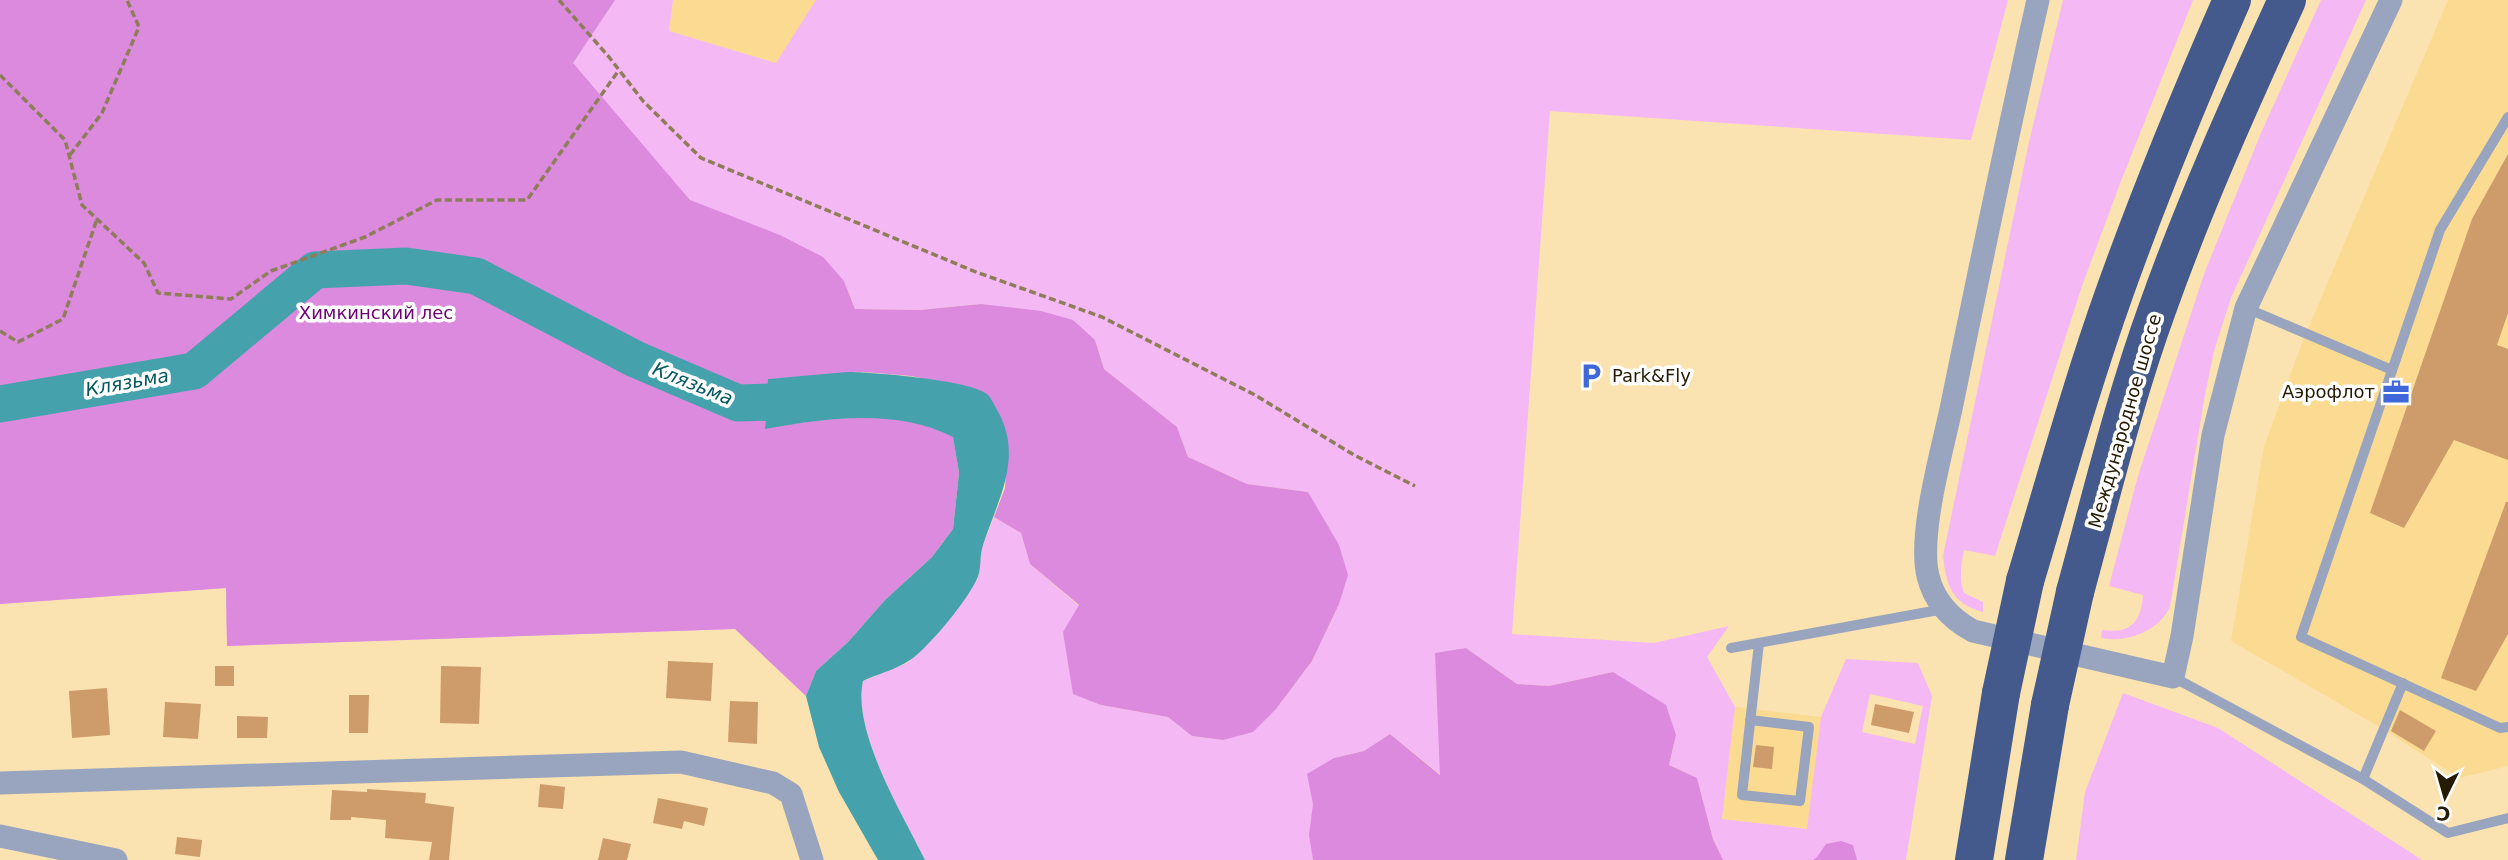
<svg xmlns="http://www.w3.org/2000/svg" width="2508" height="860" viewBox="0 0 2508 860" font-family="'DejaVu Sans',sans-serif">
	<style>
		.built { fill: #fbda92 }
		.green { fill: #f4b8f5; fill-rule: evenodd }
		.forest { fill: #db8ade }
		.water { fill: #45a2ad }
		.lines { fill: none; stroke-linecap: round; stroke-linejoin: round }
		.river { stroke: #45a2ad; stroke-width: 37 }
		.building { fill: #ce9c6b }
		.path { stroke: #8e7d58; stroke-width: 3.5; stroke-dasharray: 7 3.5; stroke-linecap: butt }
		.lane { stroke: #99a5be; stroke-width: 10 }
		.street { stroke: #99a5be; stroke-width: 23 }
		.highway { stroke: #445a8d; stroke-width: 38 }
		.highway-bridge { stroke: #445a8d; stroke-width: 38 }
		.labels { text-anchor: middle; stroke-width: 7; stroke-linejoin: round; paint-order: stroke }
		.park-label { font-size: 18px; fill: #6e0174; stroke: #fff }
		.poi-label { font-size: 18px; fill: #251a02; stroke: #fff; text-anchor: start }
		.street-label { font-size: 18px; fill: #251a02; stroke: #fff }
		.water-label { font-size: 19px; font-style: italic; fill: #035860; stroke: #fff }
	</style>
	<rect width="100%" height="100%" fill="#fbe3b1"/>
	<g class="built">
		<path d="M673,0h143l-39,63 -108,-32z"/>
		<path d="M2448,0h60v766l-49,12 -76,-49 -152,-88 33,-195 40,-108z"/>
		<path d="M1735,707l86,10 -13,112 -86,-10z"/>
	</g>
	<g class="green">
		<path d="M0,0h673l-4,31 107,32 40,-63h1192l-37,140 -421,-29 -38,523 142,9 75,-17 -22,31 28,50 -13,112 85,10 14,-112 25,-58 72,4 14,33 -26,164h-183l-10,-21 -16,-61 -28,-13 7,-30 -63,-63 -64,14 -32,-2 -51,-36 -31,6 6,121 -51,-41 -26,17 -30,7c-18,41 -27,56 -21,102h-388c-24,-48 -72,-126 -62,-179l44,-18 12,-10 42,-49 17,-26 4,-31 12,-30 27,16 9,31 49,42 22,99 67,12 24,19 31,4 53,-31 36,-48 27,-57 -31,-112 -61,-8 -59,-27 -11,-30 -73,-58 -9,-29 -114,-36 -62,6 -64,-1 -11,-28 -28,390 -10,25 -71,-67 -508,17 -1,-58 -226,16zM1870,694l53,12 -8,38 -53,-12z"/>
		<path d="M2063,0h130l-72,181 -39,105 -87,270 -31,-6c-3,15 -5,28 0,43l19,9v10c-31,-8 -37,-27 -40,-56l86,-414z"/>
		<path d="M2321,0h45l-135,298 -17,53 -10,49 -34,207c-12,25 -44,36 -69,31l1,-8c29,4 39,-8 41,-35l-34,-9 29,-110 66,-202 57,-141z"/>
		<path d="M2123,693l95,35 204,132h-346l9,-68z"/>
	</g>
	<g class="forest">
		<path d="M0,0h615l-42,63 117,137 90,35 43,22 21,24 11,28 64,1 62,-6 60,7 32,9 22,20 9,29 73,58 11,30 59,27 61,8 31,53 9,30 -9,29 -27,57 -36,48 -23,23 -30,8 -31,-4 -24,-19 -67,-12 -28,-11 -10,-62 16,-27 -49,-41 -9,-31 -27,-16 11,-29 3,-47 -67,-59 -30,-6 -48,-4 -94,7 -4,49c44,-7 121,-18 163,-3 9,3 17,8 25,11l6,37 -6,56 -21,28 -47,43 -37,42 -32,29 -10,25 -71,-67 -508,17 -1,-58 -226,16z"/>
		<path d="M1466,648l51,36 32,2 64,-14 53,33 10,30 -7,30 28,13 16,61 10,21h-410l-4,-25 4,-31 -6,-30 27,-16 30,-7 26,-17 50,41 -5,-122z"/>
		<path d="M1841,841l12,4 4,15h-44l4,-3 9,-13z"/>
	</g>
	<path class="water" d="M847,372c24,0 126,8 141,23 3,3 6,9 8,13 29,48 2,91 -13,137 -4,12 -1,26 -7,36 -12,23 -38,54 -56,71 -16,16 -38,20 -57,29 -11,51 39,132 62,179h-47l-39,-68 -20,-45 -13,-51 10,-25 32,-29 37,-42 47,-43 21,-28 6,-56 -6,-36c-56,-29 -128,-19 -188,-8l3,-50z"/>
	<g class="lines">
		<path class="river" d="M0,404l194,-33 121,-101 91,-4 70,10 159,83 103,44 77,-2"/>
	</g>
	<g class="building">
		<path d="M2508,154v159l-11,32 11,4v111l-54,-20 -50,88 -34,-15 102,-294z"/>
		<path d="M2506,502h2v132l-32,57 -35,-13z"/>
		<path d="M668,661l45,2 -2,38 -45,-3z"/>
		<rect x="215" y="666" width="19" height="20"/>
		<path d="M441,666l40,1 -2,57 -39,-1z"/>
		<path d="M107,688l3,47 -38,3 -3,-47z"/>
		<path d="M349,695h20l-1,38h-19z"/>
		<path d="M730,701l28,1 -1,42 -29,-2z"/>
		<path d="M165,702l36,2 -3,35 -35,-2z"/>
		<path d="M1875,704l39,8 -5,21 -38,-8z"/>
		<path d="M2400,710l36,21 -12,20 -33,-20z"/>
		<path d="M237,716l31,1 -1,21h-30z"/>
		<path d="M1756,745l18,2 -2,22 -19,-2z"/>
		<path d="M540,784l25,3 -2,22 -25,-2z"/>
		<path d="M367,789l59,4 -1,10 29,4 -5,53h-20l3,-18 -47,-4 1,-18 -35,-3v3h-21l2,-30 35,2z"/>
		<path d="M658,798l50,10 -4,18 -20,-5 -2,8 -29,-6z"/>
		<path d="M177,837l25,3 -2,17 -25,-3z"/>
		<path d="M603,838l28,6 -4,16h-29z"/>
	</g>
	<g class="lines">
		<g class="path">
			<path d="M559,0l50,57 34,44 58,57 275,114 126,45 153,78 99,60 61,31"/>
			<path d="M0,75l65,65 17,65 62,58 14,30 73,6 40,-28 94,-34 72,-37h90l92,-130"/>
			<path d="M70,155l32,-42 37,-86 -12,-27"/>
			<path d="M0,331l18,11 45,-23 34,-100"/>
		</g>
		<g class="lane">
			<path d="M2508,117l-68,113 -139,407 199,91 8,-1"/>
			<path d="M2246,308l146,62"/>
			<path d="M1731,648l213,-39"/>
			<path d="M2173,677l190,102 85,54 60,-15"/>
			<path d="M1750,720l59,7 -9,74 -58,-6 17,-152"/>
			<path d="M2363,779l40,-96"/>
		</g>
		<g class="street">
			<path d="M2038,0c-31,136 -59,272 -87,409 -9,42 -33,126 -23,167 6,25 23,43 45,55l200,46 9,-41 31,-201 33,-127 145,-308"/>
			<path d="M0,783l681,-21 92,21 18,11 21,66"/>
			<path d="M0,836l116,24"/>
		</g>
		<g class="highway">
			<path d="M2025,581c29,-97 56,-195 90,-290 35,-98 75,-195 117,-291"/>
			<path d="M2075,592c26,-95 49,-192 83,-285 37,-104 83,-206 129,-307"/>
			<path d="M1974,860l27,-167"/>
			<path d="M2024,860l26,-155"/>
		</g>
		<g class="highway-bridge">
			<path d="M2001,693l24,-112"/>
			<path d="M2050,705l25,-113"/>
		</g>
	</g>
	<defs>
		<g id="parking-bare" transform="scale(2.1)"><path d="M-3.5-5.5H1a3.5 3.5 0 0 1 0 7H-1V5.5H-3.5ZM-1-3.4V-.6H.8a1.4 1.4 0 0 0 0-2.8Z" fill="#3e67d9" stroke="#fff" stroke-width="2.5" paint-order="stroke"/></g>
		<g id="office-bare" transform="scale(2.1)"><path d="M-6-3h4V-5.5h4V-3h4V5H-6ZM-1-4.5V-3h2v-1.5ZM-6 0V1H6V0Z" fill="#3e67d9" stroke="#fff" stroke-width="2.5" paint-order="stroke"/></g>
	</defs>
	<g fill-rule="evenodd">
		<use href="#parking-bare" x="1591" y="376"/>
		<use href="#office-bare" x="2396" y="392"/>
	</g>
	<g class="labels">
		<g class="park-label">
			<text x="376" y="319">Химкинский лес</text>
		</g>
		<g class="poi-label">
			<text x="1612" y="382">Park&amp;Fly</text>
			<text x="2375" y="398" text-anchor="end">Аэрофлот</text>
		</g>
		<g class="street-label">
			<text transform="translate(2125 421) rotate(-74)" y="6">Международное шоссе</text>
		</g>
		<g class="water-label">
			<text transform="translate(127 382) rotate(-10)" y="7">Клязьма</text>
			<text transform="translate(693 383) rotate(22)" y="7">Клязьма</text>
		</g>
	</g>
	<g transform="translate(2445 797) rotate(185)" stroke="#ffffff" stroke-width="5" paint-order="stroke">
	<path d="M0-5L12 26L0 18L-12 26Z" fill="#251a02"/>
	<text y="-10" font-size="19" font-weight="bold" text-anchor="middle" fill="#251a02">С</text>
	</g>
</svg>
